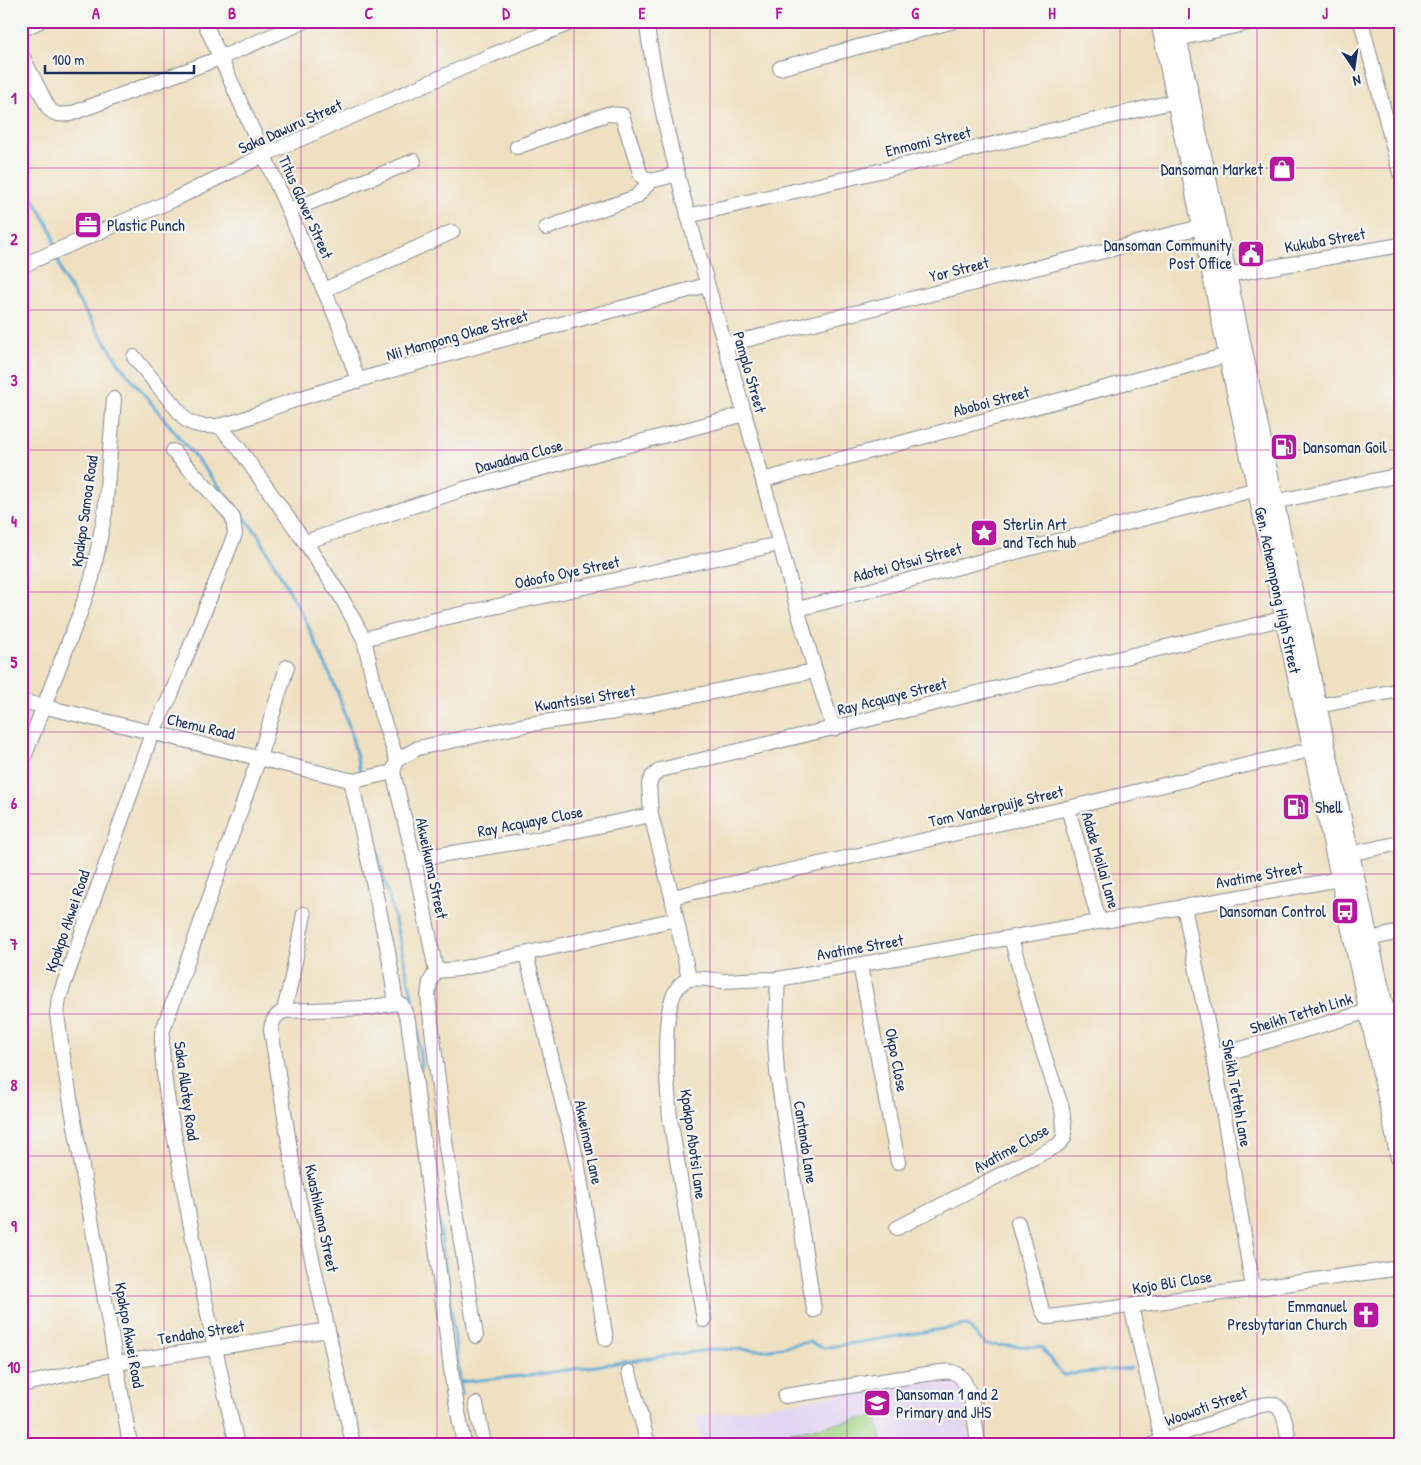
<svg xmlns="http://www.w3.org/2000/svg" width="1421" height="1465" viewBox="0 0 1421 1465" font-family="'Patrick Hand',sans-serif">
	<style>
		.built { fill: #e2d4f3 }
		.green { fill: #a0d484; stroke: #5e8271 }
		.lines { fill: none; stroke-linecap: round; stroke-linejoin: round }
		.stream { stroke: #59a8d3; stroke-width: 3 }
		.minor-casing { stroke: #858890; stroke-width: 16 }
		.major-casing { stroke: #858890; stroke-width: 20 }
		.minor { stroke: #fff; stroke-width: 14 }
		.major { stroke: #fff; stroke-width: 18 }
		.grid { fill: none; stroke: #b5179e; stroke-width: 1; stroke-opacity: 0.55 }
		.labels { text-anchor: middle; stroke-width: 4.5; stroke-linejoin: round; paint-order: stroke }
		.street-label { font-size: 16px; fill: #1b2f5e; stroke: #f6f6f2 }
		.poi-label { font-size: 16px; fill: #1b2f5e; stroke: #f6f6f2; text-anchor: start }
		.neatline { fill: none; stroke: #b5179e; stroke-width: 2 }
		.grid-label { font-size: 16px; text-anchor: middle; font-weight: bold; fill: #b5179e }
	</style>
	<rect width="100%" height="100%" fill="#f6f6f2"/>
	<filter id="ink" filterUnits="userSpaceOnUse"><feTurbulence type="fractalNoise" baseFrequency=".02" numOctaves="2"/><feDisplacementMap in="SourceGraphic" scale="10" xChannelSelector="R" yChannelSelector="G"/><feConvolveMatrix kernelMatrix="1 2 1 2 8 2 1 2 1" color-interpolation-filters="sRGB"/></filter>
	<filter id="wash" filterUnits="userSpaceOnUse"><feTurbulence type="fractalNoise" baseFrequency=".0096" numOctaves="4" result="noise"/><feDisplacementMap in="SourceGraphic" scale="20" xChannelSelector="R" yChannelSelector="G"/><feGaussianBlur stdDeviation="1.12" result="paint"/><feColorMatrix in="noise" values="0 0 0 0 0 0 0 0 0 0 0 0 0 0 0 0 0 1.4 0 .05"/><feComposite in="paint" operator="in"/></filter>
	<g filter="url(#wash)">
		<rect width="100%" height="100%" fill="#efe0c1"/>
		<path class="built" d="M956,1377l6,11 8,56h-268l-7,-27z"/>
		<path class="green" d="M876,1416l7,28h-142v-2z"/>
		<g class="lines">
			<g class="stream">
				<path d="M21,176l31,56 3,15"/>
				<path d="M57,256l6,21 58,89 136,167 46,82 35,78 13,40 9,38"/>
				<path d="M363,795l33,130 20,88 5,56"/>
				<path d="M439,1219l23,175"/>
				<path d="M460,1382l72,-7 182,-26 51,1 44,-8 14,6 144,-23 19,20 55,2 22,28 68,-7"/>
			</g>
		</g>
	</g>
	<g filter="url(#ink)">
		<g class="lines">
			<g class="minor-casing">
				<g id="minor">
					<path d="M204,21l120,269 14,32 20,59"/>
					<path d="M646,21c20,135 63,265 99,395 30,105 54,210 89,313"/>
					<path d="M1361,21l39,152"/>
					<path d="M21,30l19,-9"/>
					<path d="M1178,39l79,-18"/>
					<path d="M21,54l28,55c6,6 12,6 21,5l150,-56 86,-37"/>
					<path d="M780,68l174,-47"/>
					<path d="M517,147l90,-33 15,1 19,61 10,5 27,-7"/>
					<path d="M289,211l125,-50"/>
					<path d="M688,216l488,-115"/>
					<path d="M546,228l90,-31 15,-16"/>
					<path d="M21,266l152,-66 91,-45 228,-100 83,-34"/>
					<path d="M1227,275l173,-30"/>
					<path d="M324,290l128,-58"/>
					<path d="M725,345l476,-118"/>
					<path d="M134,357l52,63c26,18 70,-7 97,-16 139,-46 282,-80 424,-119"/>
					<path d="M220,427l18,20 67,95 35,53 24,44 17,74 16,47"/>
					<path d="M763,480l465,-125"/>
					<path d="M1274,502l126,-27"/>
					<path d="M305,542l159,-53 281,-75"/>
					<path d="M798,609l459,-120"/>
					<path d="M364,639l75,-20 340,-75"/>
					<path d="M21,701l333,80 39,-9"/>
					<path d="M1318,706l82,-16"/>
					<path d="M21,765l59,-152 12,-35 13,-65 9,-114"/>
					<path d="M393,772l4,-12 21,-12 112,-24 85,-12 199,-41"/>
					<path d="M393,772l21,87 22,112"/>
					<path d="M351,780l37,171 8,52"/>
					<path d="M1068,808l31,113"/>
					<path d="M1349,854l51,-11"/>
					<path d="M414,859l113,-18 124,-26"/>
					<path d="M672,897l396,-89 254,-61"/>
					<path d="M1184,906l30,151 39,231"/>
					<path d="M1369,939l31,-7"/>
					<path d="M526,954l52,212 28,173"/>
					<path d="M860,965l38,197"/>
					<path d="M436,971l-6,11 -2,14 18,151 30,189"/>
					<path d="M436,971l23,-2 217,-50"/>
					<path d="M689,979l-17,-82 -21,-82 -2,-31 3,-7 8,-7 625,-152"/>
					<path d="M778,979l-3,63 2,30 37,238"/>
					<path d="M284,1011l8,-34 12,-63"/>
					<path d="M1214,1057l155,-46"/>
					<path d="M1018,1223l24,87 3,5 5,2 350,-49"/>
					<path d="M897,1228l161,-83 6,-7v-11l-2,-19 -19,-56 -32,-114"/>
					<path d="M1131,1306l32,138"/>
					<path d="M704,1320l-34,-202c-2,-28 -14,-126 17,-138 11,-4 27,1 38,1 18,-1 36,-2 53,-2l562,-100"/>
					<path d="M629,1372l19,72"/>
					<path d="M21,1385l96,-22 211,-33"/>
					<path d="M785,1396l155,-24c4,0 9,-1 12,0 21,4 23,54 26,72"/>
					<path d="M476,1404l8,40"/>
					<path d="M130,1444l-67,-387 -6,-43 2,-16 93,-265 19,-38 64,-161 -2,-16 -7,-9 -53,-58"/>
					<path d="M237,1444c-22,-90 -40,-181 -56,-272 -8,-46 -20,-92 -19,-139l97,-275 28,-91"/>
					<path d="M353,1444l-57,-258 -25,-156c1,-10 4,-14 13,-19l84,-3 28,-5 6,2 6,15 45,365 11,59"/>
					<path d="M1154,1444l104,-38c4,-1 8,-2 12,-2 16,0 17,28 19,40"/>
				</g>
			</g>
			<g class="major-casing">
				<g id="major">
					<path d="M1160,21l68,334 172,803"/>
					<path d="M1174,21l152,726 74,331"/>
				</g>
			</g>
			<use href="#minor" class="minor"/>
			<use href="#major" class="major"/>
		</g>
	</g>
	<path class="grid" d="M164,21v1423M301,21v1423M437,21v1423M574,21v1423M710,21v1423M847,21v1423M984,21v1423M1120,21v1423M1257,21v1423M21,168h1379M21,310h1379M21,450h1379M21,592h1379M21,732h1379M21,874h1379M21,1014h1379M21,1156h1379M21,1296h1379"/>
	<defs>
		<g id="shop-square" transform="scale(1.4375)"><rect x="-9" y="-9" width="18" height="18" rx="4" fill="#b5179e" stroke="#f6f6f2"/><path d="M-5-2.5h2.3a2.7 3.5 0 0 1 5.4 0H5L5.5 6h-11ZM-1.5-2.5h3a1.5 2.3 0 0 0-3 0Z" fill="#fff"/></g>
		<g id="office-square" transform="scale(1.4375)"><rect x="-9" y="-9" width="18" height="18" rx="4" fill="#b5179e" stroke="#f6f6f2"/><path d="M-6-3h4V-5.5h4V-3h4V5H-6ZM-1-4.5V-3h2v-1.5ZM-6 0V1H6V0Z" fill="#fff"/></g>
		<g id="civic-square" transform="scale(1.4375)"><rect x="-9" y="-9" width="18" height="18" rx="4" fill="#b5179e" stroke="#f6f6f2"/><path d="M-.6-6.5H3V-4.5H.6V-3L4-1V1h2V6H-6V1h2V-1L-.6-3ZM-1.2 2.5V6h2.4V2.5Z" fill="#fff"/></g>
		<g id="fuel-square" transform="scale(1.4375)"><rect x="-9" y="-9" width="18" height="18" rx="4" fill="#b5179e" stroke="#f6f6f2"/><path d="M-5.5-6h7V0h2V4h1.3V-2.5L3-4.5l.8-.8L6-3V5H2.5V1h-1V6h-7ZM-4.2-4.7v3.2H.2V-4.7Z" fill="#fff"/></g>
		<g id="sight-square" transform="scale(1.4375)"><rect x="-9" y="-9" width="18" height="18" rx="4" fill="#b5179e" stroke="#f6f6f2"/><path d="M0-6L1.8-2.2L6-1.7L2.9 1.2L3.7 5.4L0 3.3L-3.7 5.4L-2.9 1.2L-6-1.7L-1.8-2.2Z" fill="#fff"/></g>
		<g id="bus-square" transform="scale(1.4375)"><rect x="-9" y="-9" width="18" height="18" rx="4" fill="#b5179e" stroke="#f6f6f2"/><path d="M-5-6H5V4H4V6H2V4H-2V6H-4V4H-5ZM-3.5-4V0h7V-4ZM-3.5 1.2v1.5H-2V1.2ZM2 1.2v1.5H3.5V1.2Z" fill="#fff"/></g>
		<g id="church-square" transform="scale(1.4375)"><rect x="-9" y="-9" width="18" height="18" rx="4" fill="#b5179e" stroke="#f6f6f2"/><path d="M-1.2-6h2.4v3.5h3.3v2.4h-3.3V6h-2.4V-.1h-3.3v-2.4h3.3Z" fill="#fff"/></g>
		<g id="school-square" transform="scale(1.4375)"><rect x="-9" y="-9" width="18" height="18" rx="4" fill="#b5179e" stroke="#f6f6f2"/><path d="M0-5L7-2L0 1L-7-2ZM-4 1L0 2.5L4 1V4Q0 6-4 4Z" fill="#fff"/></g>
	</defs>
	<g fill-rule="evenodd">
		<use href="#shop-square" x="1282" y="169"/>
		<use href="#office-square" x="88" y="225"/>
		<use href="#civic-square" x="1251" y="254"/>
		<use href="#fuel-square" x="1284" y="447"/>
		<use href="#sight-square" x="984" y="533"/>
		<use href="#fuel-square" x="1296" y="807"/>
		<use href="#bus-square" x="1345" y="911"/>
		<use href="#church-square" x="1366" y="1315"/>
		<use href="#school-square" x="877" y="1403"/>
	</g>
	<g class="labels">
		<g class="street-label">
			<text transform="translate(290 126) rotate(-24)" y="6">Saka Dawuru Street</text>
			<text transform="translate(928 141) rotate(-13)" y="6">Enmomi Street</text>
			<text transform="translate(306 207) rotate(66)" y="6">Titus Glover Street</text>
			<text transform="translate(1325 240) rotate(-10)" y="6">Kukuba Street</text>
			<text transform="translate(959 269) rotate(-14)" y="6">Yor Street</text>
			<text transform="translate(457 335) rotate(-16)" y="6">Nii Mampong Okae Street</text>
			<text transform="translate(750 372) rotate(74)" y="6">Pamplo Street</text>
			<text transform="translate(991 401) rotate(-15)" y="6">Aboboi Street</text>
			<text transform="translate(519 456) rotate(-15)" y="6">Dawadawa Close</text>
			<text transform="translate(84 511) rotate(-82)" y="6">Kpakpo Samoa Road</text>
			<text transform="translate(907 562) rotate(-15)" y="6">Adotei Otswi Street</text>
			<text transform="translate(567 572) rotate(-12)" y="6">Odoofo Oye Street</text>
			<text transform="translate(1278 590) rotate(78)" y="6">Gen. Acheampong High Street</text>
			<text transform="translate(892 696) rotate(-14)" y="6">Ray Acquaye Street</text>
			<text transform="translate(585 698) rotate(-9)" y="6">Kwantsisei Street</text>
			<text transform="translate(201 726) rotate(13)" y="6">Chemu Road</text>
			<text transform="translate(996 806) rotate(-13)" y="6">Tom Vanderpuije Street</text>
			<text transform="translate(530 821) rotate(-11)" y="6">Ray Acquaye Close</text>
			<text transform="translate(1101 860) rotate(74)" y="6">Adade Moilai Lane</text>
			<text transform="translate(432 868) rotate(78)" y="6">Akweikuma Street</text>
			<text transform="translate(1259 875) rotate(-10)" y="6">Avatime Street</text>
			<text transform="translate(67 921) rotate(-71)" y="6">Kpakpo Akwei Road</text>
			<text transform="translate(860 947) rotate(-10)" y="6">Avatime Street</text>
			<text transform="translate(1301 1013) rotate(-17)" y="6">Sheikh Tetteh Link</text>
			<text transform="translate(897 1060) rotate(79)" y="6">Okpo Close</text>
			<text transform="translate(187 1091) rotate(82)" y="6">Saka Allotey Road</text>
			<text transform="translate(1237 1093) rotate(80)" y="6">Sheikh Tetteh Lane</text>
			<text transform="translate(589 1142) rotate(78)" y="6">Akweiman Lane</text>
			<text transform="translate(806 1142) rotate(81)" y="6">Cantando Lane</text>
			<text transform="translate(694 1144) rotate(82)" y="6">Kpakpo Abotsi Lane</text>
			<text transform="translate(1011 1148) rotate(-29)" y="6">Avatime Close</text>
			<text transform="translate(322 1218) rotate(78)" y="6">Kwashikuma Street</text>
			<text transform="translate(1172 1282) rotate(-9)" y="6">Kojo Bli Close</text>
			<text transform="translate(201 1332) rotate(-9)" y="6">Tendaho Street</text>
			<text transform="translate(130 1335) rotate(80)" y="6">Kpakpo Akwei Road</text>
			<text transform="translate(1206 1406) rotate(-20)" y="6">Woowoti Street</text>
		</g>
		<g class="poi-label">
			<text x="1263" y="175" text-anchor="end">Dansoman Market</text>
			<text x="107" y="231">Plastic Punch</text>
			<text x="1232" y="251" text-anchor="end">Dansoman Community<tspan x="1232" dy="18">Post Office</tspan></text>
			<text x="1303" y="453">Dansoman Goil</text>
			<text x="1003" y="530">Sterlin Art<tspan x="1003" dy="18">and Tech hub</tspan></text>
			<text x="1315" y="813">Shell</text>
			<text x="1326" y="917" text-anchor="end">Dansoman Control</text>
			<text x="1347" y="1312" text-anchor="end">Emmanuel<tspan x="1347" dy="18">Presbytarian Church</tspan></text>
			<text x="896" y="1400">Dansoman 1 and 2<tspan x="896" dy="18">Primary and JHS</tspan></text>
		</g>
	</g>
	<rect width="1421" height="1465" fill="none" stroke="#f6f6f2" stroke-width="55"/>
	<g transform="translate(1354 68) rotate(167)" stroke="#f6f6f2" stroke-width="4" paint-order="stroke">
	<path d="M0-4L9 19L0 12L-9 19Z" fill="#1b2f5e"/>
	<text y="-8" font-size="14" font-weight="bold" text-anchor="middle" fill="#1b2f5e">N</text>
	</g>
	<path d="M45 65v8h149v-8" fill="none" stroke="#1b2f5e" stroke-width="2.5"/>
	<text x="52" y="65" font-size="15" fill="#1b2f5e" stroke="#f6f6f2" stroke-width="4" paint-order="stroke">100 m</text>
	<rect x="28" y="28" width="1366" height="1410" class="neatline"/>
	<g class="grid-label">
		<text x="96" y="19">A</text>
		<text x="232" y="19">B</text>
		<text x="369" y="19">C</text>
		<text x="506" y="19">D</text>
		<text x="642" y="19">E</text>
		<text x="779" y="19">F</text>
		<text x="915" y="19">G</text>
		<text x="1052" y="19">H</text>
		<text x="1189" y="19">I</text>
		<text x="1325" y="19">J</text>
		<text x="14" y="104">1</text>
		<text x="14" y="245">2</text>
		<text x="14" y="386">3</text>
		<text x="14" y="527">4</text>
		<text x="14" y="668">5</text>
		<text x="14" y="809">6</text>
		<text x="14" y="950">7</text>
		<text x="14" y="1091">8</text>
		<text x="14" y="1232">9</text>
		<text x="14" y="1373">10</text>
	</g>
</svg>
